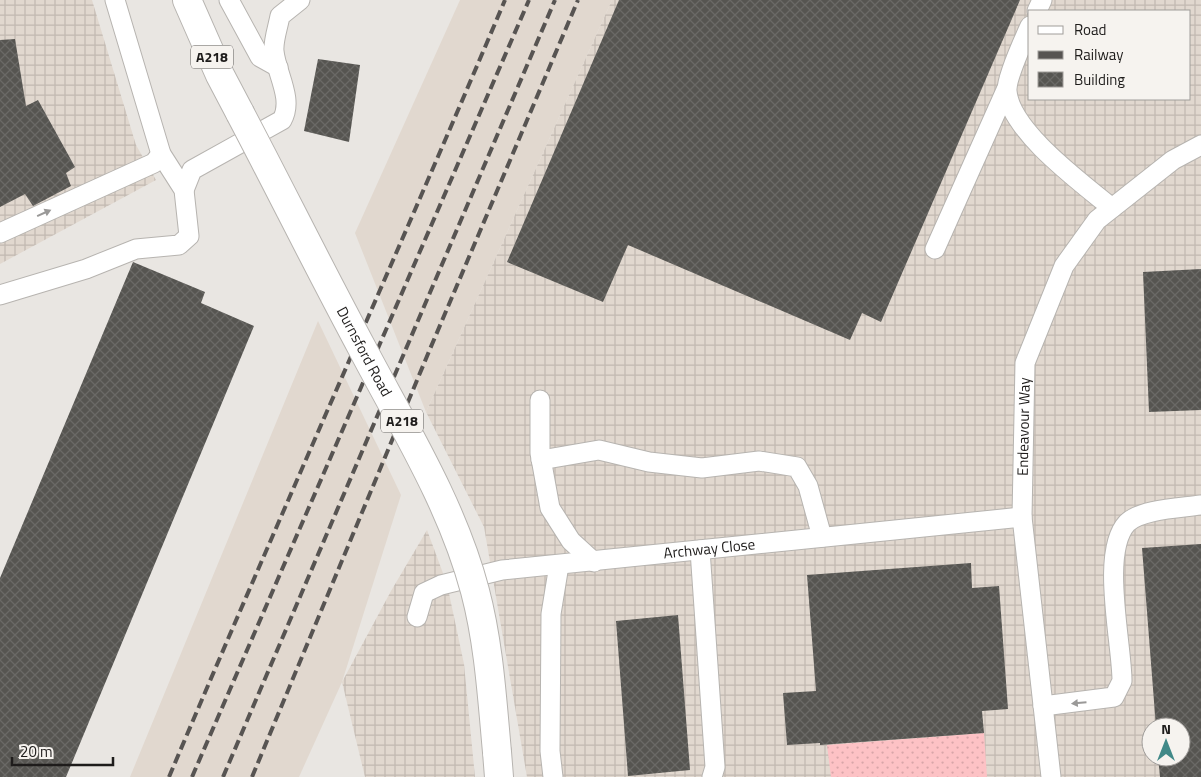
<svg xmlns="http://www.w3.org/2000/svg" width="1201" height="777" viewBox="0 0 1201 777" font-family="'Titillium Web',sans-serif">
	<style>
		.built { fill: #e1d8cf }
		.industrial { fill: url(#industrial-grid); fill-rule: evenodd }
		.garden { fill: url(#garden-dots) }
		.building { fill: url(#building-cross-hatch) }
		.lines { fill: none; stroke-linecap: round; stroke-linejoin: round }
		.service-casing { stroke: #b7b4b0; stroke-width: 21 }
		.primary-casing { stroke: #b7b4b0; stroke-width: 30 }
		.service { stroke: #fff; stroke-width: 19 }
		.primary { stroke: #fff; stroke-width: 28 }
		.rail { stroke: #575452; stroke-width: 4; stroke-dasharray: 10 5; stroke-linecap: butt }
		.primary-bridge-casing { stroke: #b7b4b0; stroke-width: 30; stroke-linecap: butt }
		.primary-bridge { stroke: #fff; stroke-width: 28 }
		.oneway { fill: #9a9998 }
		.labels { text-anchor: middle; stroke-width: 5; stroke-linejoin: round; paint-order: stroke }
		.shield { fill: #f6f3ef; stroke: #5f5c5b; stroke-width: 1 }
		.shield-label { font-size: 14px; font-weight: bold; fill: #1e1c1b }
		.street-label { font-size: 15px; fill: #1e1c1b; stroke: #f6f3ef }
	</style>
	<defs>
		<pattern id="industrial-grid" width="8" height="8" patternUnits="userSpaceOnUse" patternTransform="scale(1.25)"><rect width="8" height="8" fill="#e1d8cf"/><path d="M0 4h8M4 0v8" fill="none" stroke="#c1b9b1"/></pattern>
		<pattern id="garden-dots" width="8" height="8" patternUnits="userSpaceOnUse" patternTransform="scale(1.25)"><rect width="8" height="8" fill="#fdc2c5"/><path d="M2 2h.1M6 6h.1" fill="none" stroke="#d8a6a9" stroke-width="1.8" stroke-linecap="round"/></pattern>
		<pattern id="building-cross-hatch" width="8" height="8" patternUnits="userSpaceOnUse" patternTransform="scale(1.25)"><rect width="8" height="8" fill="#565551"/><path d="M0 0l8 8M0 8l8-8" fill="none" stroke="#6a6966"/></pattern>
	</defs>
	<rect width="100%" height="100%" fill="#e9e6e2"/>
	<g class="built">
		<path d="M460,0h152l-186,412 -71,-179z"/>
		<path d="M318,321l83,174 -59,187 -43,95h-169z"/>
	</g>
	<g class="industrial">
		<path d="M0,0h92l44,145 20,35 -156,84z"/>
		<path d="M612,0h589v777h-674l-43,-250 -58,-115zM1030,11h160v88h-160zM1151,727h30v30h-30z"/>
		<path d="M427,530l20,54 17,80 11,113h-110l-23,-95 49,-91z"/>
	</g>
	<path class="garden" d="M984,733l3,44h-156l-4,-32z"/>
	<g class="building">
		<path d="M619,0h401l-139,322 -19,-9 -12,27 -222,-95 -25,57 -96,-40z"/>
		<path d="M15,39l11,67 12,-6 37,67 -9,6 5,13 -38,20 -8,-12 -25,13v-167z"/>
		<path d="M318,59l42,6 -11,77 -45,-11z"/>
		<path d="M133,262l72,30 -4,11 53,23 -188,451h-66v-199z"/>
		<path d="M1201,269v141l-52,2 -6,-140z"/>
		<path d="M1201,544v233h-41l-2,-20h23v-30h-25l-14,-179z"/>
		<path d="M971,563l1,25 27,-2 9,123 -26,2 2,22 -164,12v-2l-33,2 -4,-52 33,-2 -9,-116z"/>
		<path d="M678,615l12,155 -62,6 -12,-155z"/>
	</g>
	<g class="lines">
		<g class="service-casing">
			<g id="service">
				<path d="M229,0l31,57 18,10"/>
				<path d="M1037,11l5,-11"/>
				<path d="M1030,26c-6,13 -24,53 -23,65 3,40 75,92 105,117"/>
				<path d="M184,190l8,-20 90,-50c12,-21 -6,-47 -8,-69 -1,-10 4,-24 6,-35l20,-16"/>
				<path d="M0,233l154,-70 7,-9"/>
				<path d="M935,249l71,-159"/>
				<path d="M0,295l86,-26 50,-20 43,-4 10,-9 -5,-46 -23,-36 -46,-154"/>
				<path d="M540,400v53l10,55 21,33 23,21"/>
				<path d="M541,460l58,-10 50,12 53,6 57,-7 38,6 11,19 14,51"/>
				<path d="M700,550l15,217 -3,10"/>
				<path id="s1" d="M417,617l7,-24 17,-8 61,-15 520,-53"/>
				<path d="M1043,706l71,-9 8,-16c0,-38 -22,-129 5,-158 14,-14 55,-15 74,-18"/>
				<path d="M553,777l-3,-26 1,-137 8,-49"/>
				<path id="s2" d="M1051,777l-29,-260 3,-154 39,-97 33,-46 76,-60 28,-15"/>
			</g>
		</g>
		<g class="primary-casing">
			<g id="primary">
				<path d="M187,0l33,75 20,38"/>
				<path d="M497,752l2,25"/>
			</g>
		</g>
		<use href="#service" class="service"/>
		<use href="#primary" class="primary"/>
		<g class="rail">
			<path d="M169,777c110,-260 226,-517 336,-777"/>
			<path d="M192,777l337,-777"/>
			<path d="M223,777l332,-777"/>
			<path d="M252,777l178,-428 148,-349"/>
		</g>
		<g class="primary-bridge-casing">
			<g id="primary-bridge">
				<path id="s3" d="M240,113c41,78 80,157 122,235 41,78 90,156 113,243 14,53 17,107 22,161"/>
			</g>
		</g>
		<use href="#primary-bridge" class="primary-bridge"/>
	</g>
	<defs><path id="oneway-solid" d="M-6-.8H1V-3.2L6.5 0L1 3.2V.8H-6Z" transform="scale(1.25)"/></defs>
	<g class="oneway">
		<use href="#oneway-solid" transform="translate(44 213) rotate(-24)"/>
		<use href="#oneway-solid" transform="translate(1079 703) rotate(175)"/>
	</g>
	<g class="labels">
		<g class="shield">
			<rect x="191" y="45.5" width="42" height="23" rx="4"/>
			<rect x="381" y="409.5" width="42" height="23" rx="4"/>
		</g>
		<g class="shield-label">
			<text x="212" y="62">A218</text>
			<text x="402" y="426">A218</text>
		</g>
		<g class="street-label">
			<text dy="5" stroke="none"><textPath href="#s3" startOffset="269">Durnsford Road</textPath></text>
			<text dy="5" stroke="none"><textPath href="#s2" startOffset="352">Endeavour Way</textPath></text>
			<text dy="5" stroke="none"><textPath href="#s1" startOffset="315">Archway Close</textPath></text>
		</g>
	</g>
	<rect x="1028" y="10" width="162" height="90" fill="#f6f3ef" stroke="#a09d9a"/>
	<rect x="1038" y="26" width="25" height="8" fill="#ffffff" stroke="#a09d9a"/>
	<text x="1074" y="35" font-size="15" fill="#1e1c1b">Road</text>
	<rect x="1038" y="51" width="25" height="8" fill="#575452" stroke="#a09d9a"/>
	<text x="1074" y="60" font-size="15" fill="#1e1c1b">Railway</text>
	<rect x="1038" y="72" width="25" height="15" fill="url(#building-cross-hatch)" stroke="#a09d9a"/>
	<text x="1074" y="85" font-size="15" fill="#1e1c1b">Building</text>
	<g transform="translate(1166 742)"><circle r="24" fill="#f6f3ef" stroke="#a09d9a"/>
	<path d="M0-4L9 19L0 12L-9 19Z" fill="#418988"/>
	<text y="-8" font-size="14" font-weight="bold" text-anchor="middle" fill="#1e1c1b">N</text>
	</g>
	<path d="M12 757v8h101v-8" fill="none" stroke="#1e1c1b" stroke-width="2.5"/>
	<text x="20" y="757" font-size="15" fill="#1e1c1b" stroke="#f6f3ef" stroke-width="4" paint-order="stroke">20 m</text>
</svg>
